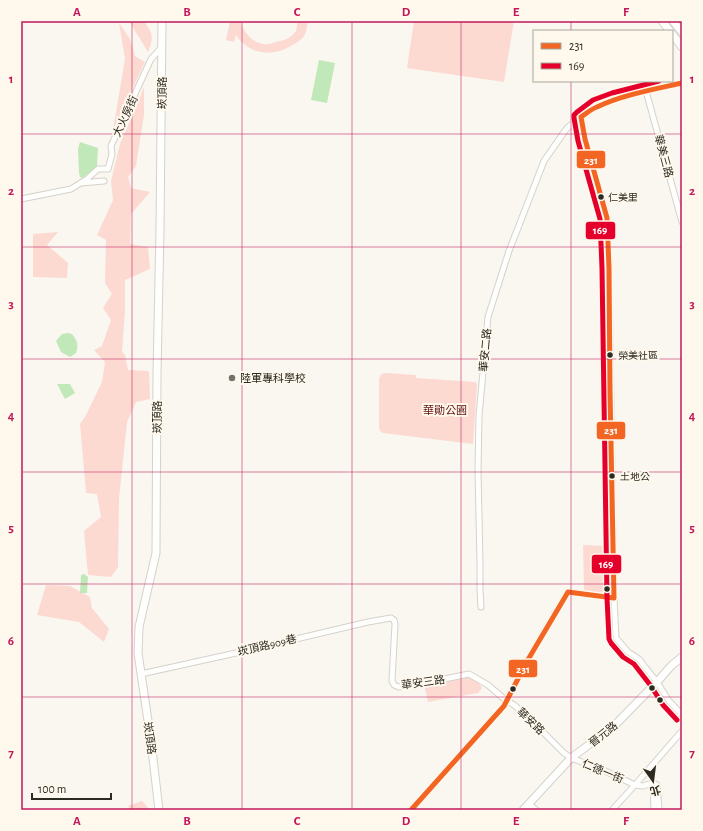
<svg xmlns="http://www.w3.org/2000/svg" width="703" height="831" viewBox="0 0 703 831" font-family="'Alegreya Sans','Noto Sans TC',sans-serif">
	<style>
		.green { fill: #fcdad2 }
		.water { fill: #c0e8b8 }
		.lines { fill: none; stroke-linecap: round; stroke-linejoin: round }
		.street-casing { stroke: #d5d2cc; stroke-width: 7 }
		.secondary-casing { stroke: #d5d2cc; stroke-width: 9 }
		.street { stroke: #fefefd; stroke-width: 5 }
		.secondary { stroke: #fefefd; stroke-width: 7 }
		.bus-1-casing { stroke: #fef8ed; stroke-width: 8 }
		.bus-2-casing { stroke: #fef8ed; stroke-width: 8 }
		.bus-1 { stroke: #f26522; stroke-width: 5 }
		.bus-2 { stroke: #e4002b; stroke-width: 5 }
		.grid { fill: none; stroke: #c2185b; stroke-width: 1; stroke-opacity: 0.55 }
		.bus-dot { fill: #2d2a22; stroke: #fef8ed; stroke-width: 1.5 }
		.poi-dot { fill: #75726a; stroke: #fef8ed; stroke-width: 1.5 }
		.labels { text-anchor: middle; stroke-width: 4; stroke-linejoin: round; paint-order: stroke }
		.bus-label { font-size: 10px; fill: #2d2a22; stroke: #fef8ed; text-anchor: start }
		.street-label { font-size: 11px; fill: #2d2a22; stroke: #fef8ed }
		.poi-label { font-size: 11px; fill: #2d2a22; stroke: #fef8ed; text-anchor: start }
		.park-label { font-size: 11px; fill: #5e100d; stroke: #fef8ed }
		.line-badge { stroke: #fef8ed; stroke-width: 1.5 }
		.badge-label { font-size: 11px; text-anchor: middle; font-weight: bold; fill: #fff }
		.neatline { fill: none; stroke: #c2185b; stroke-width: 1.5 }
		.grid-label { font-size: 13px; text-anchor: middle; font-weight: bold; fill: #c2185b }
	</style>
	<rect width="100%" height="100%" fill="#faf7f1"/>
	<g class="green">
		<path d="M129,21h15c9,13 10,16 4,31z"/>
		<path d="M230,21h10c4,11 12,22 24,23 5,1 11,-2 16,-3 6,-1 13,-5 16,-10 1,-3 1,-7 1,-10h11c-1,4 -1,9 -3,13 -1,4 -7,8 -11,10 -20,14 -45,11 -58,-9l-2,7 -8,-2z"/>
		<path d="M414,21h100l-10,61 -97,-14z"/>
		<path d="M119,23l11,16 5,17 10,6 -32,68 12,-71z"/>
		<path d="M144,87v28l-8,51 -8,11 3,11 19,4 -19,22 -1,30 18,3 2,22 -25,11v31l-3,41 3,3 3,15 21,1 1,28 -14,3 -9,20 -8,77 -1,68 -7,10 -23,-2 -4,-44 17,-14 -4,-23 -11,-1 -6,-69 5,-7 17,-35 3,-20 -11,-12 8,-4 9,-26 -8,-12 9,-14 -7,-11 1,-43 -9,-5 16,-35 -2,-19 9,-37z"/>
		<path d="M58,232l-11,13 21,18 -1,15 -34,-1v-43z"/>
		<path d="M385,373l31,2v3l60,4 1,3 -4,59 -90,-11 -3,-2 -1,-4v-48l2,-5z"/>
		<path d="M583,545l24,1 2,3 1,42 -3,2 -22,-2 -1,-2z"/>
		<path d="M46,585l24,1 20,11 2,11 17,21 -5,13 -25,-20 -42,-7z"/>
		<path d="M467,676c7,2 11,5 15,12l-4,5 -50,9 -4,-18z"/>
		<path d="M142,801l8,9h-20l-2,-4z"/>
	</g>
	<g class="water">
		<path d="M319,60l16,3 -8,40 -16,-3z"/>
		<path d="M80,142l18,6 -1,19 -15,11 -2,-1 -1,-4 -1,-24z"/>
		<path d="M68,333l4,1c5,7 7,10 4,19l-6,4 -9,-5 -5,-11 6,-7z"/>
		<path d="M57,384h13l5,9 -10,6z"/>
		<path d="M84,574l4,3 -1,16h-7l1,-18z"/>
	</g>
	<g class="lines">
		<g class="street-casing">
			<g id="street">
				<path d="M682,83l-36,8 -32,9 -18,7 -15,10 4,22 22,79 2,50 4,274 1,56 2,40 12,14 11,7 6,8 12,15 12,19 13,14"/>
				<path d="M646,91l36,131"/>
				<path d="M81,183l23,-2"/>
				<path d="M21,199l50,-10 16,-10 11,-10h10l4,-15 -1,-8 40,-87 11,-12"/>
				<path d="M481,607l-1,-17v-27l-2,-92 1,-55 9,-99 21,-66 35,-90 23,-33 14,-11"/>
				<path d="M141,674l104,-23 123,-29 23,-4 3,2 1,4 -3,57 2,4 5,2 20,-3 50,-10 19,11 15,13 11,7 15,13 35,35 7,5 30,11 34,16 47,-54"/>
				<path d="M653,783l4,2 2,25"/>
				<path d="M653,783l1,27"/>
				<path d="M529,804l7,6"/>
				<path d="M411,810l93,-104c18,-39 41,-77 64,-114l46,6"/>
				<path d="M612,810l23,-25 8,1 10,-3"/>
			</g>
		</g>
		<g class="secondary-casing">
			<g id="secondary">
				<path d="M662,21l8,10"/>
				<path d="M673,21l9,11"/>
				<path d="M672,34l10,13"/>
				<path d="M159,810l-8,-69 -13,-88 1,-26 17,-74 1,-179 3,-144 2,-209"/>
				<path d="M523,810l48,-52 43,-32 43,-44 14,-16 11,-9"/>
			</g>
		</g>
		<use href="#street" class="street"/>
		<use href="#secondary" class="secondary"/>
		<g class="bus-1-casing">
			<path id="bus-1" d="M411,810l93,-104 22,-43 42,-71 46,6 -4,-207 -1,-123 -2,-50 -22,-79 -4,-22c5,-3 10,-8 16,-10 25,-12 58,-18 85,-24"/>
		</g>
		<g class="bus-2-casing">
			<path id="bus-2" d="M659,81l-47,12 -19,7 -16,12 -3,3v3l4,23 22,78 2,49 5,330 2,41 2,4 12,14 11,7 17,22 12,19 14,15"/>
		</g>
		<use href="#bus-1" class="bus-1"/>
		<use href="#bus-2" class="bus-2"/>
	</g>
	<path class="grid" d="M132,21v789M242,21v789M352,21v789M461,21v789M571,21v10M571,81v729M21,134h661M21,247h661M21,359h661M21,472h661M21,584h661M21,697h661"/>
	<g class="bus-dot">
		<circle cx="601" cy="197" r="3.5"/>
		<circle cx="610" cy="355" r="3.5"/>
		<circle cx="612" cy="476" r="3.5"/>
		<circle cx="607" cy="589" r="3.5"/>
		<circle cx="652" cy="688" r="3.5"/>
		<circle cx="513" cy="689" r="3.5"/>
		<circle cx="660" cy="700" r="3.5"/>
	</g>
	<circle class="poi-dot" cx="232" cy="378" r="4"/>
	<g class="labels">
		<g class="bus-label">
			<text x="608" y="201">仁美里</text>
			<text x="618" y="359">榮美社區</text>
			<text x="620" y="480">土地公</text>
		</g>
		<g class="street-label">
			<text transform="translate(162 93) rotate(-89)" y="4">崁頂路</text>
			<text transform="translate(125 116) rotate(-65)" y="4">大火房街</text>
			<text transform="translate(664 156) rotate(75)" y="4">華美三路</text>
			<text transform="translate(485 350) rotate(-85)" y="4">華安二路</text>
			<text transform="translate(157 417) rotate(-90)" y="4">崁頂路</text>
			<text transform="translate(267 645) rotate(-13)" y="4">崁頂路909巷</text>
			<text transform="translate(423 682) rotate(-8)" y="4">華安三路</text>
			<text transform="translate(531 721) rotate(44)" y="4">華安路</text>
			<text transform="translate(603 734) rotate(-38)" y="4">晉元路</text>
			<text transform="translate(150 738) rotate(82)" y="4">崁頂路</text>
			<text transform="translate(603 771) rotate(23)" y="4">仁德一街</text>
		</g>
		<g class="poi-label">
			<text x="240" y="382">陸軍專科學校</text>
		</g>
		<g class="park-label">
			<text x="445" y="414">華勛公園</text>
		</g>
	</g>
	<g class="line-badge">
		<rect x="576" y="150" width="30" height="19" rx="4" fill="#f26522"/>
		<rect x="585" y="221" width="31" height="19" rx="4" fill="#e4002b"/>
		<rect x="596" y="421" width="30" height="19" rx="4" fill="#f26522"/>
		<rect x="591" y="554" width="31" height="20" rx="4" fill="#e4002b"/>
		<rect x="508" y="659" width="30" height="19" rx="4" fill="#f26522"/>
	</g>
	<g class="badge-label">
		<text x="591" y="164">231</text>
		<text x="600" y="234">169</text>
		<text x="611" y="434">231</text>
		<text x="606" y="568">169</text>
		<text x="523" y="673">231</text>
	</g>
	<rect width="703" height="831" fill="none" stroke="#fef8ed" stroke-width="44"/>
	<rect x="533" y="30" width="140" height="52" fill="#fef8ed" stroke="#aaa69c"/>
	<rect x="541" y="43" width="20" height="6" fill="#f26522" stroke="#aaa69c"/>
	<text x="569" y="50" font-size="12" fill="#2d2a22">231</text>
	<rect x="541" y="63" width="20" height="6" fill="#e4002b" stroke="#aaa69c"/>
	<text x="569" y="70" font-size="12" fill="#2d2a22">169</text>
	<g transform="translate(653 781) rotate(166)" stroke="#fef8ed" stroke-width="3" paint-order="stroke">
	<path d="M0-3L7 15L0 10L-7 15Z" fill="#2d2a22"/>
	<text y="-6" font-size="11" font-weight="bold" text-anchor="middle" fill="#2d2a22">北</text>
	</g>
	<path d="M32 793v6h79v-6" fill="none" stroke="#2d2a22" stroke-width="2"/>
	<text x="38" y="793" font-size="12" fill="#2d2a22" stroke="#fef8ed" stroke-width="3" paint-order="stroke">100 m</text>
	<rect x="22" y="22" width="659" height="787" class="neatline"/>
	<g class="grid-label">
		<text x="77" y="16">A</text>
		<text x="187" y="16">B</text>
		<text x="297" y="16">C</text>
		<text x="406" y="16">D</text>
		<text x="516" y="16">E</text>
		<text x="626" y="16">F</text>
		<text x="11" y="83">1</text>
		<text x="692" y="83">1</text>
		<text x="11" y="195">2</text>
		<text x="692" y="195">2</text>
		<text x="11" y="308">3</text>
		<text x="692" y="308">3</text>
		<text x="11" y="420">4</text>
		<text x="692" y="420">4</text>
		<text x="11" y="532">5</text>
		<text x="692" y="532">5</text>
		<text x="11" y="645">6</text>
		<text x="692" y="645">6</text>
		<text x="11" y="757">7</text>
		<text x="692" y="757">7</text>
		<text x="77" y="825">A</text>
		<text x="187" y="825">B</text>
		<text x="297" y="825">C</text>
		<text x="406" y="825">D</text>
		<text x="516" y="825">E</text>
		<text x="626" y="825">F</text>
	</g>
</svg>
